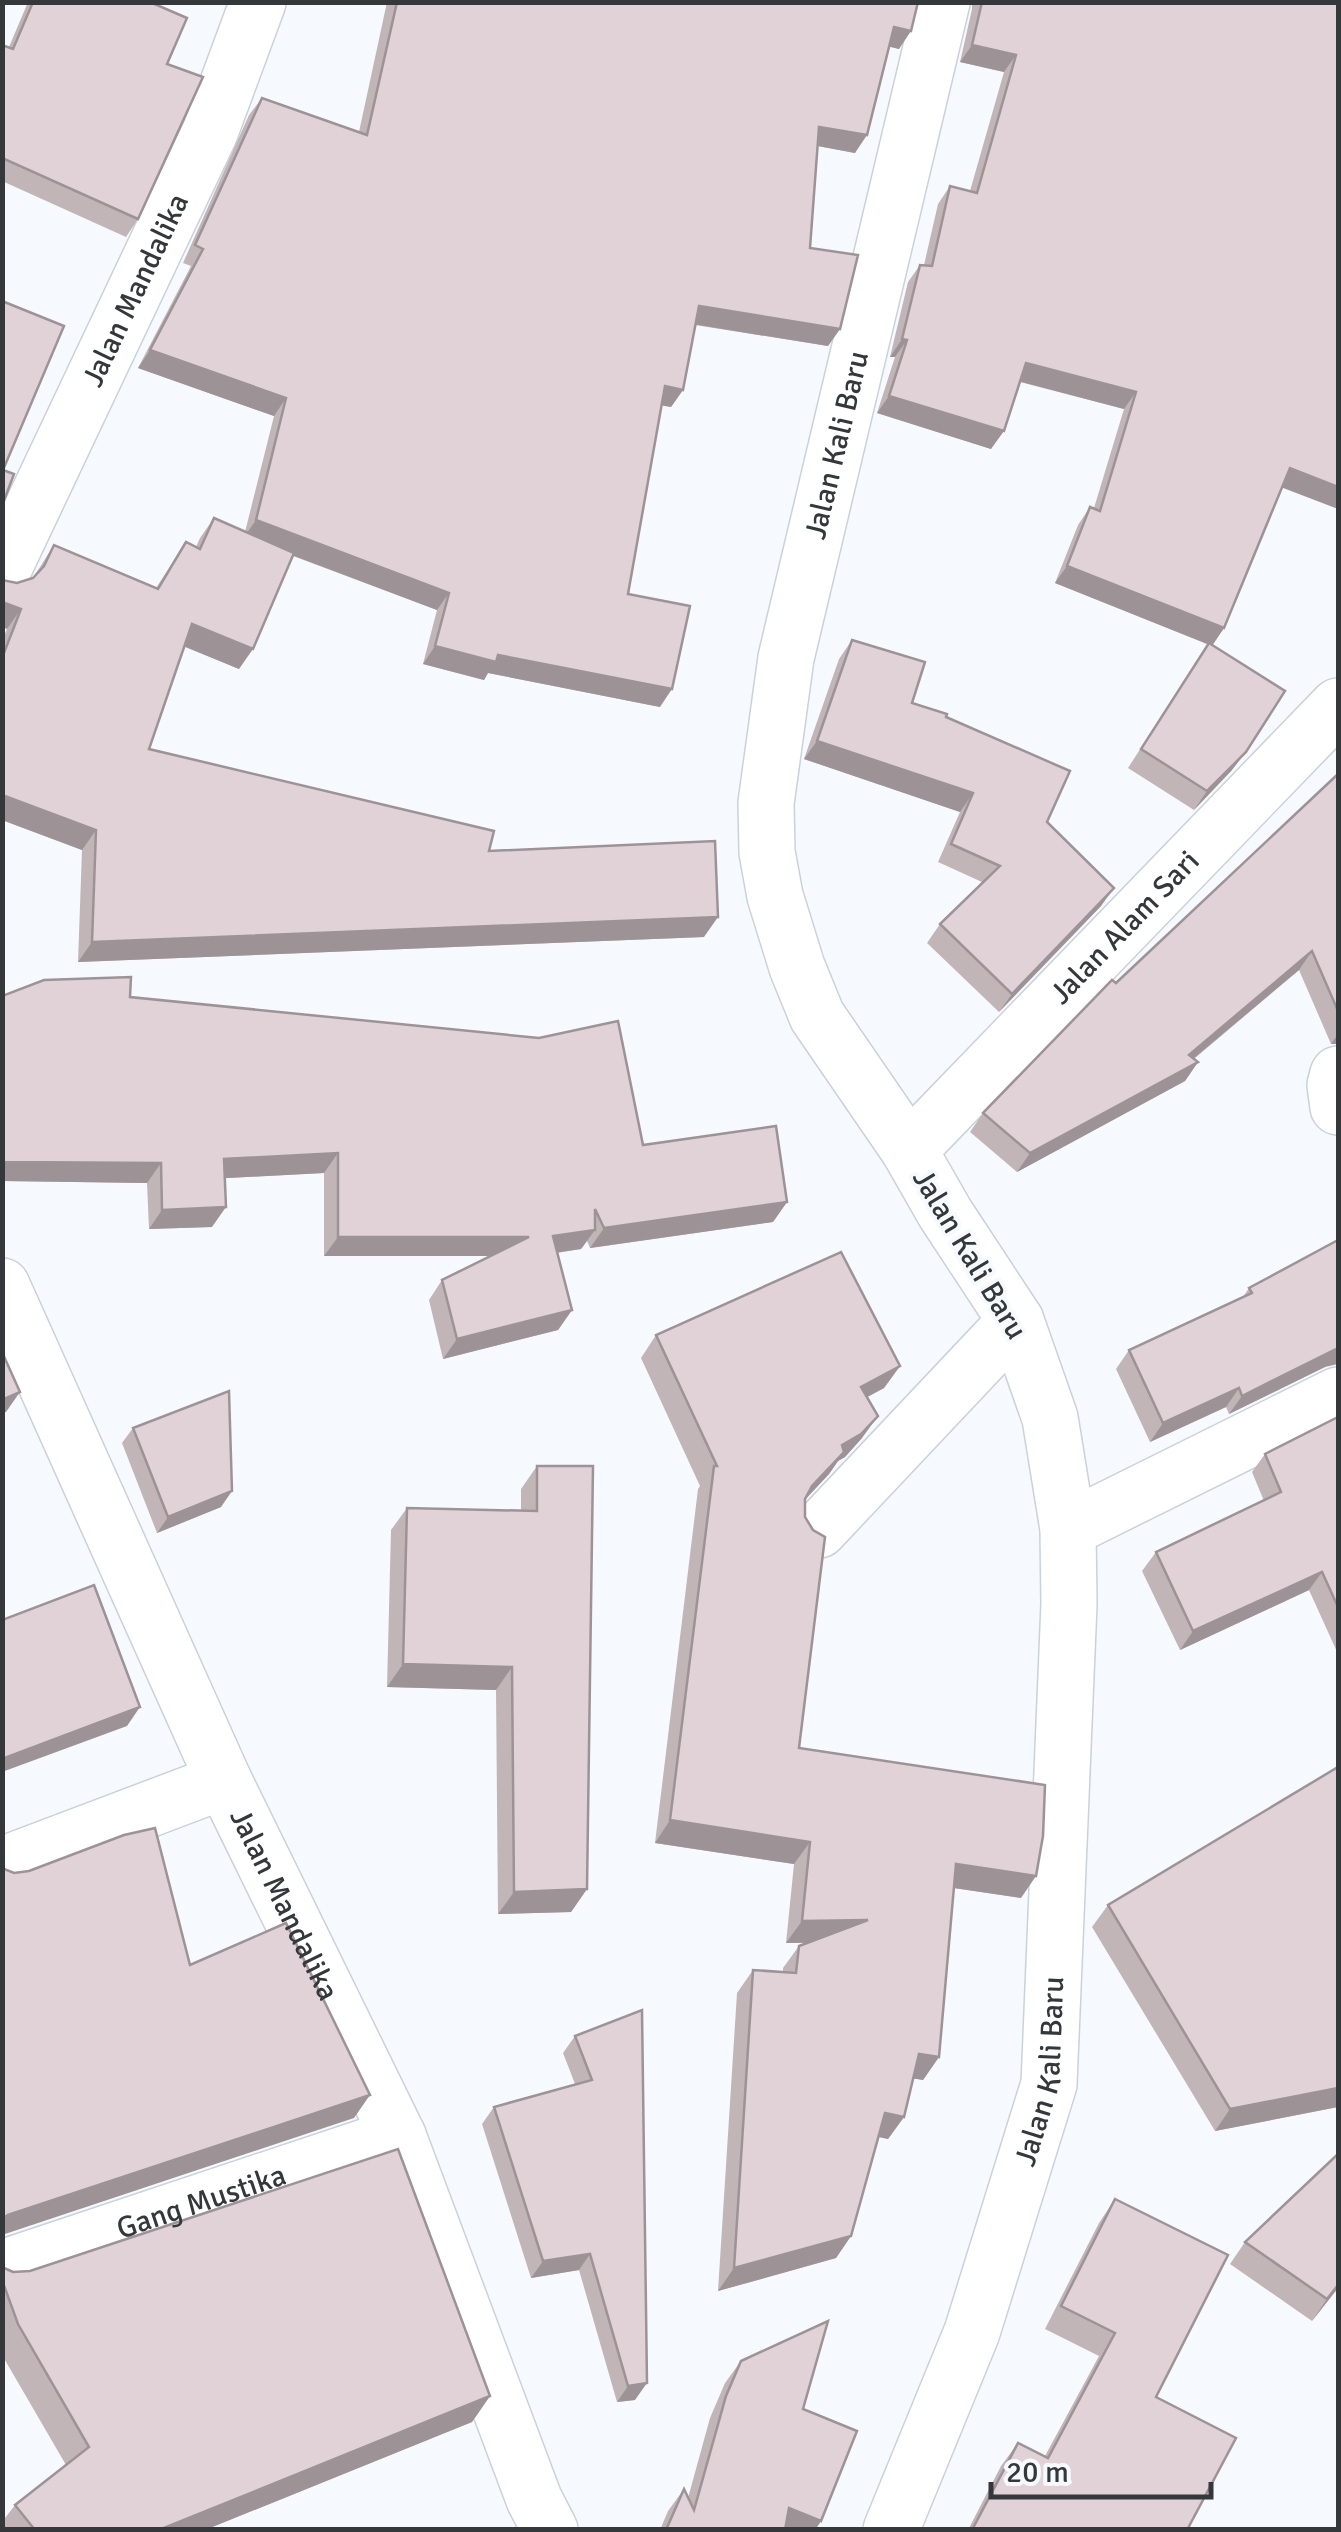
<svg xmlns="http://www.w3.org/2000/svg" width="1341" height="2532" viewBox="0 0 1341 2532" font-family="Signika,sans-serif">
	<style>
		.lines { fill: none; stroke-linecap: round; stroke-linejoin: round }
		.minor-casing { stroke: #c9d2db; stroke-width: 58 }
		.minor { stroke: #fff; stroke-width: 55 }
		.wall { fill: #c1b5b8 }
		.shaded-wall { fill: #9d9396 }
		.building { fill: #e0d2d6; stroke: #9d9396; stroke-width: 2.5 }
		.labels { text-anchor: middle; stroke-width: 8; stroke-linejoin: round; paint-order: stroke }
		.street-label { font-size: 30px; fill: #34383b; stroke: #f6fafe }
	</style>
	<rect width="100%" height="100%" fill="#f6fafe"/>
	<g class="lines">
		<g class="minor-casing">
			<g id="minor">
				<path id="s1" d="M2,572l208,-440 48,-130"/>
				<path d="M1338,1074l-3,11 3,22"/>
				<path id="s2" d="M909,1150l429,-444"/>
				<path id="s3" d="M2,1286l222,495 174,355 136,363 16,31"/>
				<path d="M1068,1529l270,-134"/>
				<path d="M819,1530l197,-209"/>
				<path d="M2,1865l222,-84"/>
				<path id="s4" d="M2,2268l396,-132"/>
				<path id="s5" d="M891,2530l81,-198 77,-248 20,-480 -1,-75 -18,-111 -34,-97 -71,-108 -36,-63 -92,-134 -20,-49 -22,-71 -8,-44 -1,-49 20,-145 156,-656"/>
			</g>
		</g>
		<use href="#minor" class="minor"/>
	</g>
	<g class="wall">
		<path d="M28,2h122l17,62 -29,155 -12,18 -124,-56v-136l7,2z"/>
		<path d="M387,2h531l-19,47 -10,-3 -34,107 -37,-7 -8,102 30,81 -12,17 -133,-21 -12,65 -12,17 -9,-2 -34,189 32,113 -172,-34 -4,7 -61,-16 14,-54 -144,-54 -54,113 -55,-23 -35,103 340,102 215,86 -626,25 4,-112 -80,-30v-179l5,-12 10,-46 16,-5 21,-33 102,43 30,-46 10,5 4,-9 14,-20 31,14 29,-116 -136,-48 53,-102 -8,-3 66,-148 13,-17 97,34z"/>
		<path d="M972,2h366l-56,486 -58,140 -12,17 20,125 -38,40 -66,-42 80,-124 -153,-61 23,-58 12,-18 4,1 30,-99 -104,-27 -29,67 -114,-36 18,-56h-5l18,-75 12,-17h4l14,-61 12,-18 20,5 34,-119 -44,-10 12,-53z"/>
		<path d="M852,640l60,63 34,14 101,105 54,84 -102,106 -72,-69 13,-19 42,-42 -44,-20 22,-50 -156,-53 35,-100z"/>
		<path d="M1338,774v270h-7l-32,-74 -105,89 4,3 -13,19 -168,91 -47,-40 13,-19 133,-130z"/>
		<path d="M2,996l128,1 513,148 144,57 -14,20 -183,26 -3,-7 -6,8 -24,4 15,57 -14,20 -115,29 -14,-59 13,-20 48,-24h-166v-83l-99,5 -13,49 -63,2 -2,-46 -145,-2z"/>
		<path d="M1249,1288l76,79 -96,47 -3,-7 -76,35 -34,-73 13,-19 114,-53z"/>
		<path d="M656,1335l244,31 -16,22 -17,9 -5,41 -17,19 -7,4 -9,13 -24,26 -6,248 222,150 -67,-10 -15,169 -16,23 -10,-2 -9,39 -16,22 -9,-2 -28,99 -15,22 -118,33 19,-298 16,-23 30,2v-4l16,-22 8,-3h-21l8,-79 -139,-21 43,-354 2,-3 -59,-128z"/>
		<path d="M1338,1417v237l-29,-64 -129,60 -38,-79 14,-19 108,-51 -12,-29 13,-18z"/>
		<path d="M133,1428l88,79 -64,26 -35,-90z"/>
		<path d="M537,1466l50,423 -16,23 -73,2 -2,-224 -109,-3 4,-157 16,-22 114,3v-22z"/>
		<path d="M1108,1905l230,202 -123,24 -123,-204z"/>
		<path d="M642,2010l-7,390 -18,2 -38,-132 -48,8 -49,-154 12,-17 81,-23 -12,-31 12,-17z"/>
		<path d="M1338,2154v134l-26,33 -82,-57 15,-22z"/>
		<path d="M1115,2199l41,198 31,133h-219l33,-64 17,-23 27,13 54,-100 -54,-27 54,-106z"/>
		<path d="M2,2267l11,5 477,124 -18,26 -267,108h-203v-8l13,-17 51,-40 -64,-110z"/>
		<path d="M741,2361l62,48 18,112 -6,9h-155l8,-19 16,-22 4,9 22,-80 15,-35z"/>
	</g>
	<g class="shaded-wall">
		<path d="M894,27l17,4 -12,18 -17,-4z"/>
		<path d="M972,45l44,10 -12,17 -44,-10z"/>
		<path d="M819,127l48,8 -12,18 -48,-9z"/>
		<path d="M699,306l141,23 -12,17 -142,-23z"/>
		<path d="M902,339l5,1 -12,17h-5z"/>
		<path d="M150,350l136,48 -12,18 -136,-48z"/>
		<path d="M1026,363l110,29 -12,17 -110,-29z"/>
		<path d="M665,386l18,4 -12,17 -18,-3z"/>
		<path d="M889,396l115,35 -13,18 -114,-36z"/>
		<path d="M1290,468l48,19v22l-60,-23z"/>
		<path d="M256,520l193,73 -12,17 -193,-73z"/>
		<path d="M1067,566l157,62 -12,18 -157,-63z"/>
		<path d="M2,602l19,7 -14,20 -5,-2z"/>
		<path d="M192,624l61,25 -14,20 -61,-25z"/>
		<path d="M435,646l63,9 174,34 -12,18 -172,-34 -4,7 -61,-16z"/>
		<path d="M817,741l156,52 -13,19 -156,-53z"/>
		<path d="M1246,752l-14,18 -38,40 13,-19z"/>
		<path d="M2,795l94,35 -14,20 -80,-30z"/>
		<path d="M1114,888l-13,18 -102,106 13,-18z"/>
		<path d="M718,917l-14,20 -626,25 14,-20z"/>
		<path d="M1312,951l-13,19 -123,103 13,-18z"/>
		<path d="M1338,1034v10h-7z"/>
		<path d="M1198,1062l-13,19 -168,91 13,-19z"/>
		<path d="M338,1153l-14,20 -114,6 14,-20z"/>
		<path d="M2,1162l159,1 -14,20 -145,-2z"/>
		<path d="M787,1202l-14,20 -183,26 14,-20z"/>
		<path d="M226,1207l-14,20 -63,2 13,-19z"/>
		<path d="M595,1230l-14,19 -42,6 14,-19z"/>
		<path d="M338,1237h191l-14,19h-191z"/>
		<path d="M572,1310l-14,20 -115,29 14,-20z"/>
		<path d="M1338,1348v16l-13,3 -96,47 13,-18z"/>
		<path d="M900,1366l-16,22 -39,21 16,-22z"/>
		<path d="M1239,1388l-13,19 -76,35 13,-19z"/>
		<path d="M20,1392l-14,20 -4,1v-13z"/>
		<path d="M878,1416l-16,22 -17,19 -7,4 -9,13 -33,35 46,-64z"/>
		<path d="M232,1491l-11,16 -64,26 11,-16z"/>
		<path d="M1322,1572l-13,18 -129,60 13,-19z"/>
		<path d="M403,1664l109,3 -16,23 -109,-3z"/>
		<path d="M140,1707l-13,19 -125,46v-13z"/>
		<path d="M670,1820l140,22 -16,22 -139,-21z"/>
		<path d="M956,1864l80,12 -15,22 -81,-12z"/>
		<path d="M587,1889l-16,23 -73,2 16,-22z"/>
		<path d="M868,1920l-15,22 -67,1 16,-22z"/>
		<path d="M919,2054l20,3 -16,23 -19,-3z"/>
		<path d="M1338,2088v19l-123,24 15,-22z"/>
		<path d="M370,2095l-16,23 -352,117v-16l6,-4z"/>
		<path d="M885,2113l19,4 -16,22 -18,-4z"/>
		<path d="M851,2236l-15,22 -118,33 16,-23z"/>
		<path d="M590,2254l-11,16 -48,8 12,-17z"/>
		<path d="M1338,2285v3l-26,33 15,-22z"/>
		<path d="M647,2383l-12,17 -18,2 11,-16z"/>
		<path d="M490,2396l-18,26 -267,108h-46z"/>
		<path d="M789,2508l32,13 -6,9h-41z"/>
	</g>
	<g class="building">
		<path d="M33,2h117l37,16 -20,46 36,13 -65,142 -136,-61v-113l11,4z"/>
		<path d="M397,2h521l-7,29 -17,-4 -27,108 -48,-8 -9,121 48,7 -18,74 -141,-23 -16,84 -18,-4 -37,208 62,12 -18,83 -174,-34 -2,7 -61,-16 14,-53 -193,-73 30,-122 -136,-48 53,-101 -8,-4 67,-147 105,37z"/>
		<path d="M982,2h356v485l-48,-19 -66,160 -157,-62 23,-59 10,4 36,-119 -110,-29 -22,68 -115,-35 18,-56 -5,-1 18,-74 12,1 18,-80 27,7 39,-138 -44,-10z"/>
		<path d="M2,301l62,25 -61,144 11,4 -12,32z"/>
		<path d="M214,518l80,35 -41,96 -61,-25 -43,125 345,82 -5,20 226,-10 3,76 -626,25 4,-112 -94,-35v-137l19,-49 -19,-7v-22l15,3 16,-5 11,-12 10,-21 104,44 28,-47 14,7z"/>
		<path d="M852,640l73,22 -13,41 35,11 -1,3 124,54 -23,51 67,66 -102,106 -72,-70 60,-58 -49,-22 22,-51 -156,-52z"/>
		<path d="M1209,643l76,48 -39,61 -39,39 -66,-42z"/>
		<path d="M1338,774v237l-26,-60 -123,104 9,7 -168,91 -47,-40 129,-133 4,3z"/>
		<path d="M131,977l-1,20 409,41 79,-17 25,124 133,-19 11,76 -183,26 -9,-19v21l-42,6 19,74 -115,29 -15,-59 87,-43h-191v-84l-114,6 2,48 -64,3 -1,-47 -159,-1v-166l42,-16z"/>
		<path d="M1338,1240v108l-96,48 -3,-8 -76,35 -34,-73 123,-57 -3,-5z"/>
		<path d="M841,1252l59,114 -39,21 17,29 -17,18 -19,11 2,7 -32,34 -7,13v18l8,13 12,7 -26,211 246,37 -2,51 -7,40 -80,-12 -17,193 -20,-3 -15,63 -19,-4 -34,123 -117,32 19,-298 43,3 3,-27 69,-26 -66,1 8,-79 -140,-22 44,-354h3l-61,-131z"/>
		<path d="M2,1352l18,40 -18,8z"/>
		<path d="M229,1391l3,100 -64,26 -35,-89z"/>
		<path d="M1338,1417v190l-16,-35 -129,59 -37,-79 125,-60 -16,-38z"/>
		<path d="M537,1466h56l-6,423 -73,3 -2,-225 -109,-3 4,-156 130,3z"/>
		<path d="M94,1585l46,122 -138,52v-139z"/>
		<path d="M1338,1767v321l-108,21 -122,-204z"/>
		<path d="M155,1828l35,137 96,-42 84,172 -362,120 -6,4v-351l12,5 15,-2 95,-36z"/>
		<path d="M642,2010l5,373 -19,3 -38,-132 -47,7 -49,-154 98,-27 -17,-44z"/>
		<path d="M398,2149l92,247 -331,134h-124l-20,-25 74,-58 -71,-123 -16,-44v-13l11,5 17,-1z"/>
		<path d="M1338,2154v131l-11,14 -82,-57z"/>
		<path d="M1115,2199l113,56 -72,142 80,41 -49,92h-215l46,-87 30,15 67,-125 -54,-27z"/>
		<path d="M828,2321l-25,88 54,22 -36,90 -32,-13 -4,22h-119l18,-41 10,21 32,-114 15,-35z"/>
	</g>
	<g class="labels">
		<g class="street-label">
			<text dy="10" stroke="none"><textPath href="#s1" startOffset="312">Jalan Mandalika</textPath></text>
			<text dy="10" stroke="none"><textPath href="#s5" startOffset="2195">Jalan Kali Baru</textPath></text>
			<text dy="10" stroke="none"><textPath href="#s2" startOffset="310">Jalan Alam Sari</textPath></text>
			<text transform="translate(970 1254) rotate(59)" y="10">Jalan Kali Baru</text>
			<text dy="10" stroke="none"><textPath href="#s3" startOffset="680">Jalan Mandalika</textPath></text>
			<text dy="10" stroke="none"><textPath href="#s5" startOffset="485">Jalan Kali Baru</textPath></text>
			<text dy="10" stroke="none"><textPath href="#s4" startOffset="210">Gang Mustika</textPath></text>
		</g>
	</g>
	<rect width="1341" height="2532" fill="none" stroke="#34383b" stroke-width="10"/>
	<path d="M991 2482v15h220v-15" fill="none" stroke="#34383b" stroke-width="5"/>
	<text x="1006" y="2482" font-size="30" fill="#34383b" stroke="#f6fafe" stroke-width="8" paint-order="stroke">20 m</text>
</svg>
